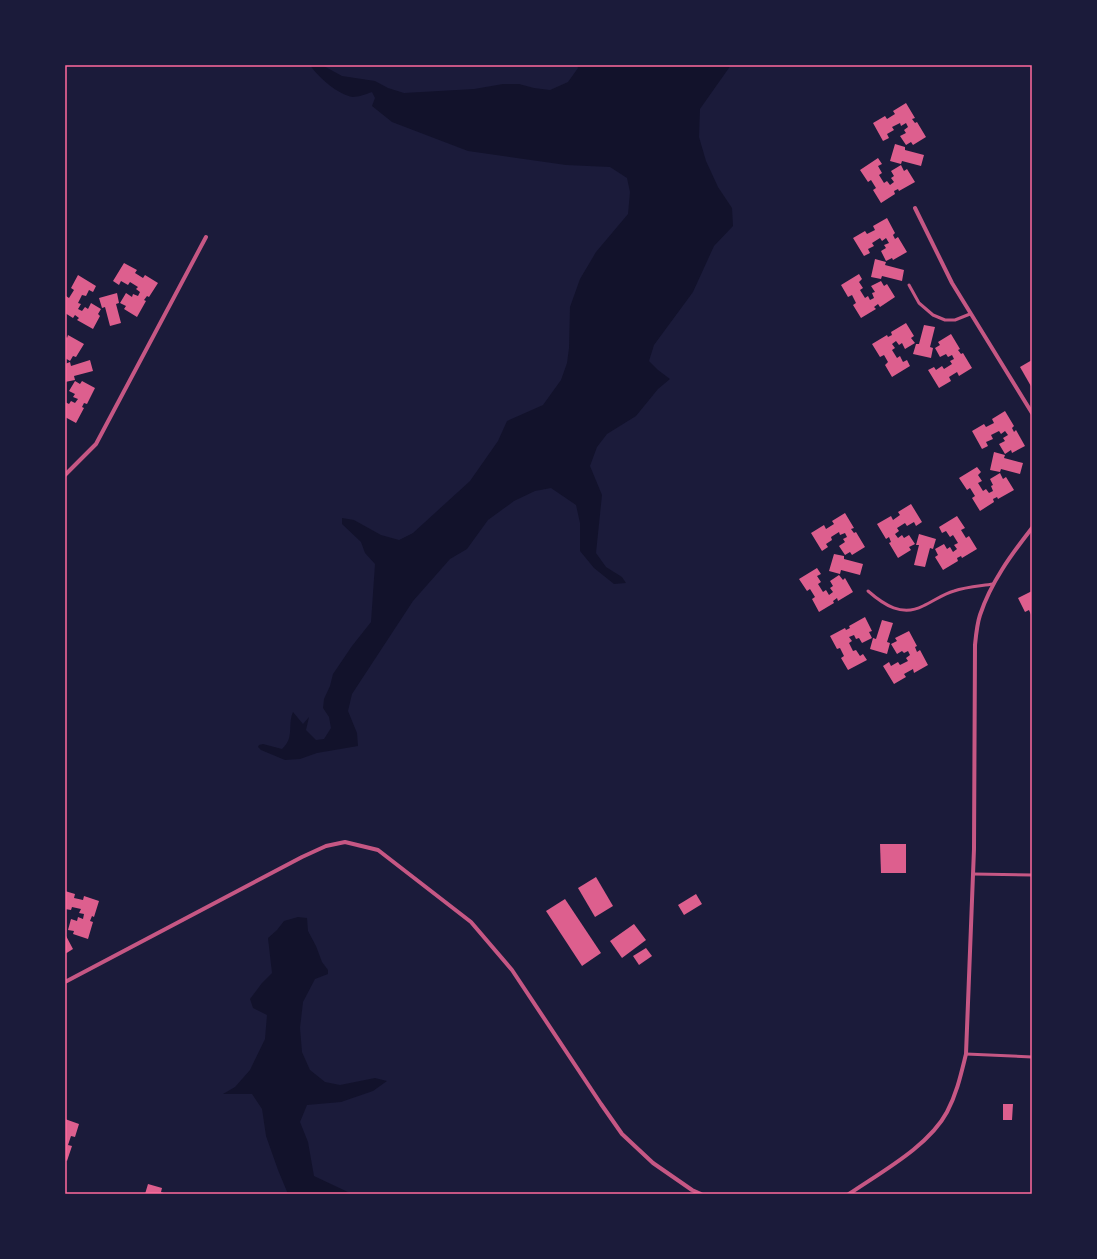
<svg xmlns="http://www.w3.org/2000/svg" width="1097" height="1259" viewBox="0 0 1097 1259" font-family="Roboto,sans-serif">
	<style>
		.water { fill: #12122b }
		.building { fill: #dd5f8e }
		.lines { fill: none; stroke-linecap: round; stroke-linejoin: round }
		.service { stroke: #c65784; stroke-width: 3 }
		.minor { stroke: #c65784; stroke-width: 4 }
		.neatline { fill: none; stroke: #ff6b9d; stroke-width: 1.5 }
	</style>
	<rect width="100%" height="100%" fill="#1b1b3a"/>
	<g class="water">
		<path d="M310,65h12l20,11 33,5 13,7 16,5 70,-4 29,-5h16l15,4 16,2 18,-8 10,-14 -1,-3h154l-31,44 -1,28 7,24 12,26 14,21 1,18 -19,20 -21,46 -39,53 -5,16 9,9 12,9 -12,10 -22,27 -29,18 -10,13 -7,19 12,29 -6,58 10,14 16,10 4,6 -12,1 -20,-16 -14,-17v-28l-4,-18 -25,-17 -16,3 -21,10 -26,19 -21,29 -17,10 -37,42 -61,93 -4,17 9,22 1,13 -41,7 -17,6 -15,1 -24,-10 -3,-3 1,-2 4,-1 19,5c13,-12 5,-23 11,-37l10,12 6,-7 -3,13 10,10 8,-1 7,-11 -2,-11 -6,-9 1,-9 6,-13 3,-12 19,-28 19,-24 4,-58 -10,-11 -4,-11 -19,-18v-6l12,2 27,15 18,5 14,-7 57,-52 28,-40 9,-20 36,-16 18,-25 6,-17 2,-15 1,-41 10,-28 16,-27 32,-38 2,-22 -3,-14 -17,-11 -44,-2 -98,-14 -76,-29 -20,-16 3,-8 -3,-6c-6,2 -13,5 -19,5 -15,-2 -35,-20 -43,-32z"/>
		<path d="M298,917l9,1 1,13 8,15 6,16 6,8v4l-13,5 -12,23 -3,26 2,24 8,18 15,12 15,3 35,-7 12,3 -14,10 -32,11 -34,3 -7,17 8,20 6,34 36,17 -2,1h-60l-10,-24 -12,-34 -4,-27 -10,-15h-29l12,-7 15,-17 15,-31 2,-24 -14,-7 -3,-9 12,-16 10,-10 -4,-35 9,-8 7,-9z"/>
	</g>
	<g class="building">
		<path d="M906,103l9,15 -3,1 3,4 2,-1 9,15 -13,8 -2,-3 -5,3 -6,-9 6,-3 -2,-3 4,-3 -2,-4 -5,3 -1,-3 -8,4 2,3 -7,4 2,4 -6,3 -10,-18 12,-7 2,3 8,-5 -2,-3z"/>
		<path d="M895,144l10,3v3l19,5 -3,11 -19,-5 -1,3 -11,-3z"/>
		<path d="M878,158l4,6 -4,2 4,7 -3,2 5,8 3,-2 3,4 4,-3 -3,-4 3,-2 -3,-5 10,-6 3,6 3,-2 8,13 -16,9 -1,-2 -4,2 1,3 -14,9 -8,-13 3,-2 -5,-8 -3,2 -8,-12z"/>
		<path d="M887,218l8,15 -2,2 2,4 3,-2 9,15 -14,8 -1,-2 -6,3 -5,-10 5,-3 -2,-3 5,-2 -3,-5 -4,3 -2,-3 -8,5 2,3 -6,3 2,4 -6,3 -11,-18 12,-7 2,3 8,-4 -2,-4z"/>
		<path d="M875,259l11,3 -1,3 19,5 -2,11 -20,-5 -1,3 -10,-2z"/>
		<path d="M124,263l13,7 -2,3 8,5 2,-3 13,8 -9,14 -2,-1 -3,4 2,1 -9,16 -13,-8 2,-3 -6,-3 6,-10 6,4 1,-3 5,2 2,-4 -4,-3 2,-2 -8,-5 -2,3 -7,-4 -2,4 -6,-4z"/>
		<path d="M859,274l3,5 -3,3 4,6 -3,2 5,8 3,-2 2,4 4,-2 -2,-5 3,-1 -4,-6 10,-5 3,5 3,-2 8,13 -15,10 -2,-3 -4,3 2,2 -15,9 -8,-13 3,-2 -4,-8 -4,2 -7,-12z"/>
		<path d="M78,275l18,11 -3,6 -4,-2 -3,6 -4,-1 -4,8 3,1 -3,5 4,2 3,-4 3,2 3,-6 10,6 -3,5 2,2 -7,13 -16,-9 2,-2 -4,-3 -2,3 -8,-5v-15l1,-2 3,2 5,-8 -3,-2z"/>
		<path d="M117,293l2,10 -3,1 5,19 -11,3 -5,-19 -3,1 -3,-10z"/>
		<path d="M906,323l8,13 -3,2 4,5 -10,6 -3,-6 -3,2 -3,-4 -4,3 3,4 -3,2 5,8 3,-2 3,6 4,-2 3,6 -18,11 -7,-12 3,-3 -4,-7 -4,2 -8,-13 15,-9 1,2 4,-2 -1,-3z"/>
		<path d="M924,325l11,2 -5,20 3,1 -2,10 -18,-4 3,-10h3z"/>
		<path d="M951,334l9,15 -2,1 3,4 2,-1 9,15 -13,8 -2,-4 -8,5 2,4 -12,7 -11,-18 6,-3 2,3 6,-4 2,3 8,-5 -2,-3 4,-2 -2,-4 -4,2 -2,-3 -6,3 -5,-9 5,-3 -2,-3z"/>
		<path d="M68,335l16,9 -8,13 -3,-1 -3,5 -5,-3v-22l2,2z"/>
		<path d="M90,360l3,11 -19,5 1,4 -10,2v-18l5,-2 1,4z"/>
		<path d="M1032,360v28l-12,-21z"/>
		<path d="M75,381l5,3 2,-3 13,7 -8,16 -3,-1 -2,4 2,1 -8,15 -11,-6v-15l4,2 2,-3 4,2 3,-4 -5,-2 2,-3 -6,-3z"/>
		<path d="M1005,411l9,15 -2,2 2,4 2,-2 9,16 -13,7 -1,-3 -6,4 -6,-10 6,-3 -2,-3 5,-3 -3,-4 -4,3 -2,-3 -8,4 2,4 -7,3 2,4 -6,3 -10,-18 12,-7 2,3 8,-4 -2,-4z"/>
		<path d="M994,452l11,3 -1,3 19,5 -3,11 -19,-5 -1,3 -10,-2z"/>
		<path d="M977,467l4,5 -3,3 4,6 -4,2 5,8 3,-2 3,4 4,-2 -2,-5 2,-1 -3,-6 10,-6 3,6 3,-2 8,13 -16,9 -1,-2 -4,2 1,3 -14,9 -8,-13 3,-2 -5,-8 -3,2 -8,-12z"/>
		<path d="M911,504l11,18 -6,4 -2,-4 -7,4 -2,-3 -8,5 2,3 -4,3 3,4 4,-3 2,3 5,-3 6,9 -6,3 2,3 -13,8 -9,-15 2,-1 -2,-5 -3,2 -9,-15 14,-8 2,4 7,-5 -2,-3z"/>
		<path d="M845,513l9,15 -3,1 3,4 2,-1 9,15 -13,8 -2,-3 -5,3 -6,-9 6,-4 -2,-3 4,-2 -2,-4 -5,2 -1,-3 -8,5 1,3 -6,4 2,3 -6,4 -11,-18 13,-8 2,4 8,-5 -2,-3z"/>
		<path d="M957,516l8,12 -4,2 5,8 3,-2 8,13 -15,9 -1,-2 -4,2 1,3 -15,9 -8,-13 3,-2 -3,-6 9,-5 3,5 3,-2 3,5 4,-3 -3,-4 4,-2 -5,-8 -3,2 -4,-6 -4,2 -3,-6z"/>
		<path d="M919,534l17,5 -3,10 -3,-1 -5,19 -11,-2 5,-20h-3z"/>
		<path d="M834,554l10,2v3l19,5 -3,11 -19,-5 -1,4 -11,-3z"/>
		<path d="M817,568l4,6 -4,2 4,6 -3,2 5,8 3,-2 3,5 4,-3 -3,-4 3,-2 -3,-5 9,-6 4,5 2,-2 8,14 -15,9 -1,-3 -4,3 1,2 -15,9 -7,-13 3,-2 -5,-8 -3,2 -8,-12z"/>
		<path d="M1032,591v26l-3,-7 -4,2 -7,-14z"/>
		<path d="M865,617l7,14 -3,1 3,6 -10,5 -3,-5 -3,1 -2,-4 -5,2 3,4 -3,2 4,8 3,-1 4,6 3,-2 4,6 -19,10 -7,-12 3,-2 -4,-8 -3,1 -7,-13 15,-8 1,2 4,-2 -1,-2z"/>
		<path d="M882,620l11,3 -6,19 3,1 -3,11 -17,-5 3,-11 3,1z"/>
		<path d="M909,631l8,15 -2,1 2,5 3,-2 8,15 -14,8 -1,-4 -9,5 2,3 -12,7 -11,-18 6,-4 2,4 7,-4 2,3 8,-4 -2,-3 4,-3 -2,-4 -4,2 -2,-2 -5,3 -6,-10 6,-3 -2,-3z"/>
		<path d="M880,844h26v29h-25z"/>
		<path d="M596,877l17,29 -18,11 -17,-29z"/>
		<path d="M65,891l10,3 -1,4 9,2 1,-4 15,5 -5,16 -2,-1 -2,5 3,1 -5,17 -15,-5 1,-3 -6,-1 3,-11 6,2 1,-4 5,2 1,-5 -5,-1 2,-4 -9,-2 -1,3 -6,-1z"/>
		<path d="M696,894l6,10 -18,11 -6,-10z"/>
		<path d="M565,899l36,54 -19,13 -36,-55z"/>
		<path d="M634,924l12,16 -24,18 -12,-17z"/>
		<path d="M65,934l8,15 -8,5z"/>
		<path d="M646,948l6,8 -13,9 -6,-9z"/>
		<path d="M1003,1104h10l-1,16h-9z"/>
		<path d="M65,1119l14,5 -4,13 -4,-1 -3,9 4,1 -5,15 -2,-1z"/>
		<path d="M148,1184l14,4 -1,4 5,2h-21z"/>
	</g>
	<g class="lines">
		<g class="service">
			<path d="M909,285l10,18 14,12 12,5h10l15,-6"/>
			<path d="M868,591c16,14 34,26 55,15 11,-5 20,-12 31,-15 12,-4 27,-5 39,-7"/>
			<path d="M973,874l59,1"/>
			<path d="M966,1054l66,3"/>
		</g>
		<g class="minor">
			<path d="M915,208l37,75 80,130"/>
			<path d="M65,475l31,-31 110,-207"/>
			<path d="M65,982l237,-125 24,-11 19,-4 33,8 93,72 41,48 89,134 21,30 31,29 39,27 9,4"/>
			<path d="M849,1194c32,-22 80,-48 98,-82 10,-19 14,-38 19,-58l8,-205 1,-204c1,-10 2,-21 5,-30 11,-33 31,-60 52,-87"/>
		</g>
	</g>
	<rect width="1097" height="1259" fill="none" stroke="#1b1b3a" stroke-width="132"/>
	<rect x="66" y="66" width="965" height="1127" class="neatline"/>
</svg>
